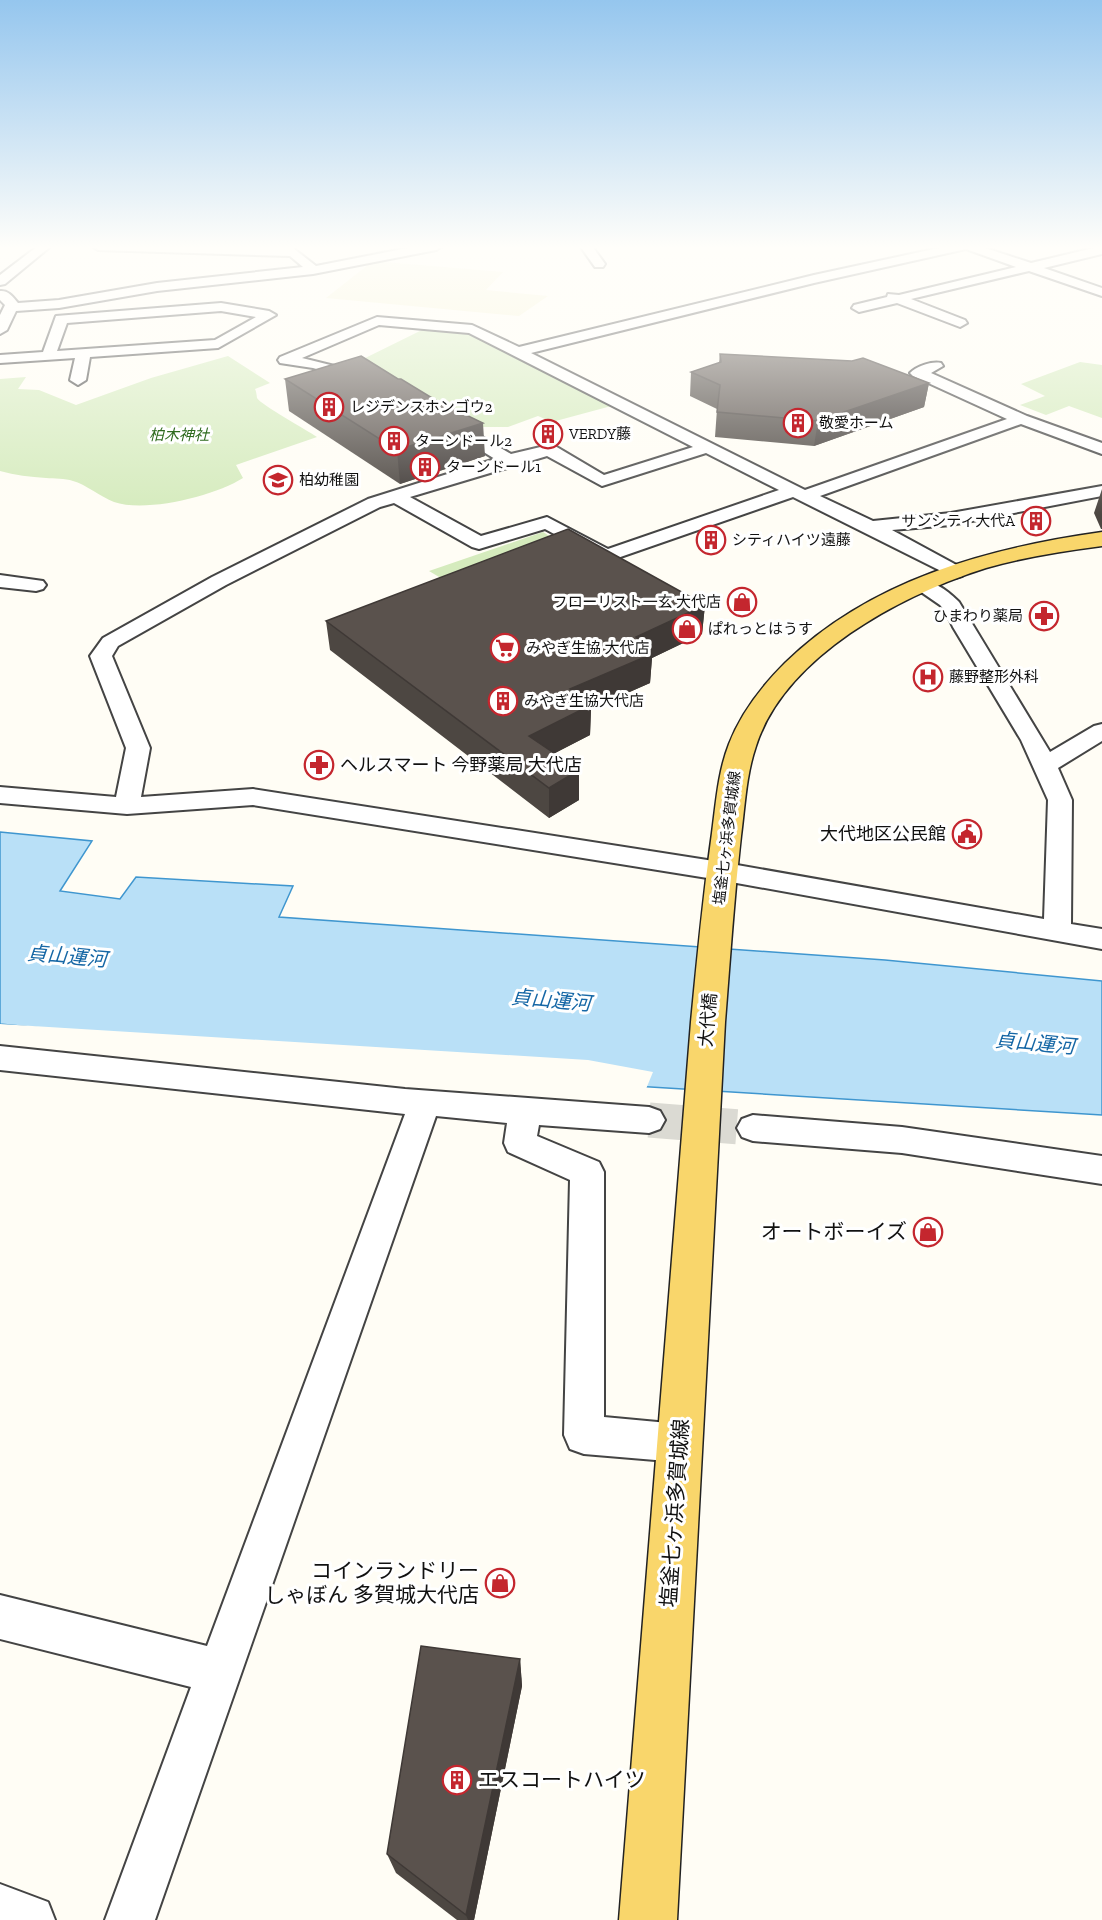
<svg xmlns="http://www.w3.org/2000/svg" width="1102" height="1920" viewBox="0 0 1102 1920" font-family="'Zilla Slab','Noto Sans JP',serif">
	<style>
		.farmland { fill: #f6f3d4 }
		.green { fill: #d5ebbd }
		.water { fill: #b9e0f7; stroke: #3f96cf; stroke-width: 1.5 }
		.pier { fill: #fffdf5 }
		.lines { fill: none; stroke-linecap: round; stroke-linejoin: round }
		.minor-tunnel { stroke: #dbdad3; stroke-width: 35; stroke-dasharray: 35 18; stroke-linecap: butt }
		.minor-casing { stroke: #444; stroke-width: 4 }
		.primary-casing { stroke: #222; stroke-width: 3 }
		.minor { fill: #fff; fill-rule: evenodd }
		.primary { fill: #f9d66b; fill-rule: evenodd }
		.wall { fill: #4d4742 }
		.shaded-wall { fill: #3f3936 }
		.building { fill: #5a524d; stroke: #3f3936; stroke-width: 1.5 }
		.labels { text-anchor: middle; stroke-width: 6; stroke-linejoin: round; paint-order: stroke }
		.far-poi-label { font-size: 15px; fill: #111; stroke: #fff; text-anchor: start }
		.far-park-label { font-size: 15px; font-style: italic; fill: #2f6b1f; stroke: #fff }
		.far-street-label { font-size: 15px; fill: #111; stroke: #fff }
		.poi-label { font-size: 18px; fill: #111; stroke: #fff; text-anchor: start }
		.street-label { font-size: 18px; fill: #111; stroke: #fff }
		.water-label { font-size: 20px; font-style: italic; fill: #1768a6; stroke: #fff }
		.near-poi-label { font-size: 21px; fill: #111; stroke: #fff; text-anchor: end }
		.near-street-label { font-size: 21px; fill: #111; stroke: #fff }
	</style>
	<rect width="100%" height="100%" fill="#fffdf5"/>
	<path class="farmland" d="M373,261l130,11 -17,18 62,6 -29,20 -193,-18z"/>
	<g class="green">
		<path d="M426,328l42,4 147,73 -63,17 -14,-6 -30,11h-41l-118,-61z"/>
		<path d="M228,356l42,27 -15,6c1,1 2,8 2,9 4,7 50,32 60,39l-81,28 7,13c-28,18 -97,35 -129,24 -13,-5 -29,-18 -41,-21 -8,-3 -19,-2 -27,-3 -16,-1 -31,-3 -46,-7v-92l26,-2 -8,12 21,1 37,15 75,-27z"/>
		<path d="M1080,362l22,3v53l-33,-12 -23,9 -26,-10 25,-9 -24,-12z"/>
		<path d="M543,532l29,18 -111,40 -32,-19z"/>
	</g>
	<path class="water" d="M0,832l92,9 -32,50 60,8 16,-22 157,9 -14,31 606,43 217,21v134l-500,-31 -602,-60z"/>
	<path class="pier" d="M0,1024l588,36 65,12 -7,17 -44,-2 -602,-60z"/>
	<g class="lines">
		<path class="minor-tunnel" d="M649,1120l104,8"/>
		<g class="minor-casing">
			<g id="minor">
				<path d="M38,246h13l-46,38 -5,1v-10z"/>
				<path d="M92,246l201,2 23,18 102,-20h24l-6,4 -123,24 -156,17 -98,17 -43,3 -9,19 -7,4v-19l5,-10 -5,-5v-9c8,-1 13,6 18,12l41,-3 98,-17 146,-16 -13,-11 -192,-6z"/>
				<path d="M580,246h12l13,18 -2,3h-8z"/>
				<path d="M948,246h31l52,17 71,-17v8l-58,14 58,20v8l-73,-25 -118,28 54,21 2,3 -7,4 -63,-24 -38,9 -7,-4 2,-3 33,-8 1,-3 11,1 117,-28 -50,-18 -152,34 -283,70 274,137 202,-71 -94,-43 -3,-3c7,-7 22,-12 31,-10l2,3 -12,7 96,43 75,27v11l-81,-30 -201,72 53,25 78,-8 151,-27v10l-151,29 -59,5 70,38 3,4 -3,4 -7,2 -162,-81 -187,65 -61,-33 -66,20 -7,-2 -78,-44 -14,4 -154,78 -108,61 -6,10 38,92 -9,49 112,-8 467,73 324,57 4,-119 -27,-60 -68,-113 -7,-15 -6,-7 -29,-20 3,-4c16,-4 34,10 45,21l91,150 44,-26 8,-2v17l-44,27 14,32 -1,124 31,5v20l-382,-69 -467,-75 -126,9 -127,-11v-16l116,10 10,-49 -36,-92 13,-18 109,-61 156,-78 127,-40 -49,-30 -2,-3 2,-3h12l53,31 38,-9 6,1 49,29 89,-28 -224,-114 -90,-8 -77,33 65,16 3,3 -3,3 -5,2 -49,-14 -33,-5 -2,-3 2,-3 97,-40 95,8 47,22 295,-72zM706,453l73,37 -171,59 -61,-32 -66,19 -71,-39 137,-41 55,30z"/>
				<path d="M221,303l48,8 7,4 -58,33 -128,9 -4,23 -8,5 -8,-5 5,-22 -75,5v-8l43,-3 13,-36zM221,311l35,6 -41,23 -158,11 10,-28z"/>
				<path d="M0,575l43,6 3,4 -3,4 -7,2 -36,-4z"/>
				<path d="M0,1046l405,43 244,18 11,4 5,9 -5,9 -11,4 -110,-8 -2,11 62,26 5,10v245l75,7 14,5 6,14 -6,14 -14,5 -95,-8 -14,-5 -6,-14 6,-255 -62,-28 -4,-9 3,-20 -71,-7 -281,804h-50l86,-233 -191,-48v-44l207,51 198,-532 -405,-44z"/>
				<path d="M753,1115l149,12 200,29v28l-200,-31 -149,-12 -11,-4 -5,-9 5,-9z"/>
				<path d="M0,1884l48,18 7,18h-55z"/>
			</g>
		</g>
		<g class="primary-casing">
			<path id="primary" d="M1102,532v14c-39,5 -78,11 -116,22 -85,27 -201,88 -230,178 -10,29 -11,60 -15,90 -7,62 -11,124 -16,186l-48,898h-58l72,-898c6,-63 12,-126 21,-189 4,-30 6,-61 17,-89 12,-31 33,-58 56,-81 85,-83 203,-115 317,-131z"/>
		</g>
		<use href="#minor" class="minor"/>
		<use href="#primary" class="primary"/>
	</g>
	<g class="wall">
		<path d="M720,354l209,29 -5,24 -110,39 -99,-9 2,-28 -27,-13 1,-24 28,-9z"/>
		<path d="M285,379l200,77 -85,28 -111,-73z"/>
		<path d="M1102,489v40h-1l-7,-16z"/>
		<path d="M705,605l-3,29 -50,24 -2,25 -59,26 -1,26 -35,18 24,47 -30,18 -219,-168 -4,-29z"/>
		<path d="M520,1659l2,27 -48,234h-17l-61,-47 -9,-19z"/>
	</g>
	<g class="shaded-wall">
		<path d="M929,383l-5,24 -110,39 4,-25z"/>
		<path d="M483,423l2,33 -85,28 -3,-34z"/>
		<path d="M705,605l-3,29 -50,24 -2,25 -59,26 -1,26 -60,31 -1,-30 41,-47 66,-52z"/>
		<path d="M579,770v30l-30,18v-30z"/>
		<path d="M520,1659l2,27 -48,234h-6l-2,-5z"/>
	</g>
	<g class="building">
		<path d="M720,354l132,7 11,-3 66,25 -111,38 -101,-9 3,-27 -29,-13 30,-10z"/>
		<path d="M361,356l37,23h3l36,22 46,22 -86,27 -112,-71z"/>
		<path d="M568,529l137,76 -69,32 16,17 -82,35 21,16 -62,31 50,34 -30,18 -223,-167z"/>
		<path d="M421,1646l99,13 -54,256 -79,-61z"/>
	</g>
	<linearGradient id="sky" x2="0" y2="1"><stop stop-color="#95c6ee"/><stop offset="0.48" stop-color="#fffefa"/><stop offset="1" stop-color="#fffefa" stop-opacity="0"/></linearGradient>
	<rect width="1102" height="515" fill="url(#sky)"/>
	<defs>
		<g id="building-ring" transform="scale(1.5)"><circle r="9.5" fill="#fff" stroke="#c4262e" stroke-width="1.5"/><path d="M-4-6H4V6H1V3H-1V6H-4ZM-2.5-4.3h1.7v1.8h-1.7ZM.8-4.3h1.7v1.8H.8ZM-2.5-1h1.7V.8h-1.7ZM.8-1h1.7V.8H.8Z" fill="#c4262e"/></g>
		<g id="school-ring" transform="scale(1.5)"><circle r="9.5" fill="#fff" stroke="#c4262e" stroke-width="1.5"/><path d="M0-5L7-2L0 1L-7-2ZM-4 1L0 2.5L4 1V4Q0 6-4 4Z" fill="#c4262e"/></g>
		<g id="shop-ring" transform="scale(1.5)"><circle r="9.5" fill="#fff" stroke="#c4262e" stroke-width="1.5"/><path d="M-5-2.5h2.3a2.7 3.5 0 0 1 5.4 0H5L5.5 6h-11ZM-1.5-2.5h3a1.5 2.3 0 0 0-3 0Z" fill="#c4262e"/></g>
		<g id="pharmacy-ring" transform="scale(1.5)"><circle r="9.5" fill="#fff" stroke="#c4262e" stroke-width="1.5"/><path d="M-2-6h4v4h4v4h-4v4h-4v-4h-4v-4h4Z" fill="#c4262e"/></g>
		<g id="supermarket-ring" transform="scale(1.5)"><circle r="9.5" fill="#fff" stroke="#c4262e" stroke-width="1.5"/><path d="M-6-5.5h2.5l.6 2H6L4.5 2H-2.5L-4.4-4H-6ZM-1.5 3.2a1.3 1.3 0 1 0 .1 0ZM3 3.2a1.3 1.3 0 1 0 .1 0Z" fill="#c4262e"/></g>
		<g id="hospital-ring" transform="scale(1.5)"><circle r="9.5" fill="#fff" stroke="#c4262e" stroke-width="1.5"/><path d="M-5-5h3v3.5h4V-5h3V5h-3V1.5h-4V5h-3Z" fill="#c4262e"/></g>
		<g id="civic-ring" transform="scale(1.5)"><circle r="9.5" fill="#fff" stroke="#c4262e" stroke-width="1.5"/><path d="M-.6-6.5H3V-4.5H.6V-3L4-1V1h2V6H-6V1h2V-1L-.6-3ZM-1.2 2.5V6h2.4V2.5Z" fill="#c4262e"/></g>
	</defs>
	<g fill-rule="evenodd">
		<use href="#building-ring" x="329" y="407"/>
		<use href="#building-ring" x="798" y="423"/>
		<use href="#building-ring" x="548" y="434"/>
		<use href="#building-ring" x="394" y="441"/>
		<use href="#building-ring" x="425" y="467"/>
		<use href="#school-ring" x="278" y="480"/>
		<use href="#building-ring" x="1036" y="521"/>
		<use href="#building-ring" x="711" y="540"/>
		<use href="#shop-ring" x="742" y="602"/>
		<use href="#pharmacy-ring" x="1044" y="616"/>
		<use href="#shop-ring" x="687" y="629"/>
		<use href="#supermarket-ring" x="505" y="648"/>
		<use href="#hospital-ring" x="928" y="677"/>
		<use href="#building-ring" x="503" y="701"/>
		<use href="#pharmacy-ring" x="319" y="765"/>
		<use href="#civic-ring" x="967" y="834"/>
		<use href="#shop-ring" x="928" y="1232"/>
		<use href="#shop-ring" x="500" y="1583"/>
		<use href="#building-ring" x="457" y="1780"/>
	</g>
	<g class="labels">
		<g class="far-poi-label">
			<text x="350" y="412">レジデンスホンゴウ2</text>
			<text x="819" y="428">敬愛ホーム</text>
			<text x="569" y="439">VERDY藤</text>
			<text x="415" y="446">ターンドール2</text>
			<text x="446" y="472">ターンドール1</text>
			<text x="299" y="485">柏幼稚園</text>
			<text x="1015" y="526" text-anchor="end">サンシティ大代A</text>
			<text x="732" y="545">シティハイツ遠藤</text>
			<text x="721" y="607" text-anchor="end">フローリスト一玄 大代店</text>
			<text x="1023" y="621" text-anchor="end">ひまわり薬局</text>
			<text x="708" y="634">ぱれっとはうす</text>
			<text x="526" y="653">みやぎ生協 大代店</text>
			<text x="949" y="682">藤野整形外科</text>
			<text x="524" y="706">みやぎ生協大代店</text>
		</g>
		<g class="far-park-label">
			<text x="179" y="440">柏木神社</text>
		</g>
		<g class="far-street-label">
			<text transform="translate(727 838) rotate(-83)" y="5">塩釜七ヶ浜多賀城線</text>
		</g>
		<g class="poi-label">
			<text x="340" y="771">ヘルスマート 今野薬局 大代店</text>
			<text x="946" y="840" text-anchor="end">大代地区公民館</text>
		</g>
		<g class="street-label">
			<text transform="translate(708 1020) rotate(-85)" y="6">大代橋</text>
		</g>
		<g class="water-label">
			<text transform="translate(67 956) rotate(5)" y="7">貞山運河</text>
			<text transform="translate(551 1000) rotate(5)" y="7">貞山運河</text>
			<text transform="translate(1035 1043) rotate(5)" y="7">貞山運河</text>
		</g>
		<g class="near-poi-label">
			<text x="907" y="1239">オートボーイズ</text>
			<text x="479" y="1578">コインランドリー<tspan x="479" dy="24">しゃぼん 多賀城大代店</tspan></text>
			<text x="478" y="1787" text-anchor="start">エスコートハイツ</text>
		</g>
		<g class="near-street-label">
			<text transform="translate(675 1513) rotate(-86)" y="7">塩釜七ヶ浜多賀城線</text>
		</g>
	</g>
</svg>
